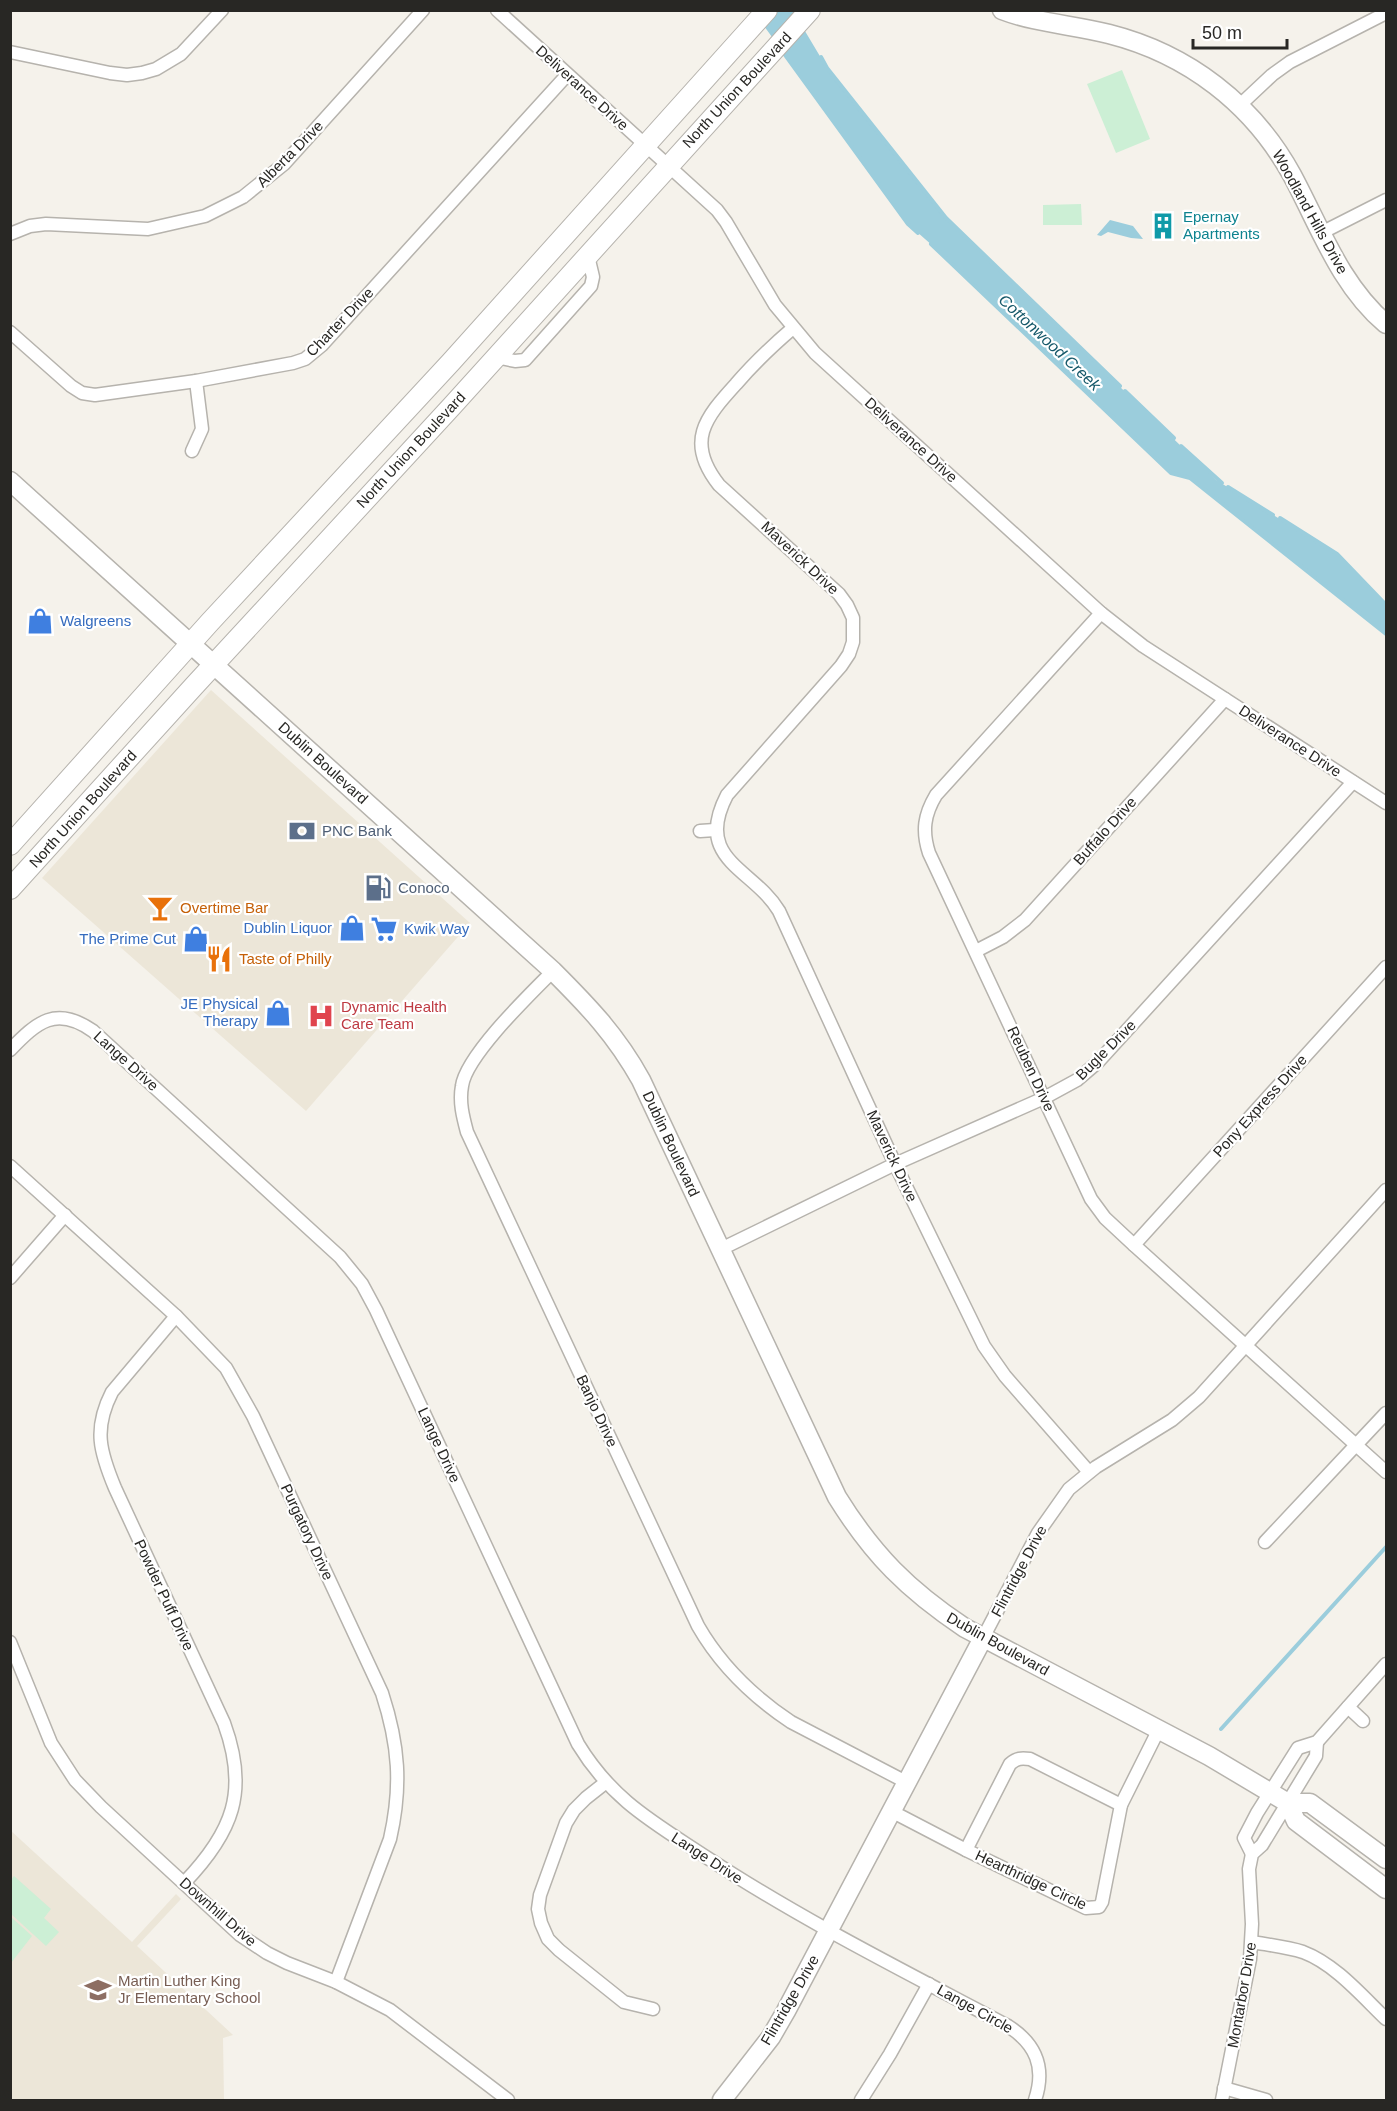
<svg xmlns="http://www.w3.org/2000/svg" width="1397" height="2111" viewBox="0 0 1397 2111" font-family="Helvetica,sans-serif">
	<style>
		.built { fill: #ece6d8 }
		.green { fill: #ccefd5 }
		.water { fill: #9bcddc }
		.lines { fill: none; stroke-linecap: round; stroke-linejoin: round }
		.stream { stroke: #9bcddc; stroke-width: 4 }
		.street-casing { stroke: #b6b3ad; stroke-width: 15 }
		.secondary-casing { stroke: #b6b3ad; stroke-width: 21 }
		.primary-casing { stroke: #b6b3ad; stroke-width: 22 }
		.street { stroke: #fff; stroke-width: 12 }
		.secondary { stroke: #fff; stroke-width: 18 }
		.primary { stroke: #fff; stroke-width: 20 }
		.labels { text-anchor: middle; stroke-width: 4.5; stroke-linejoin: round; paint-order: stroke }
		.street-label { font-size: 15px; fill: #282724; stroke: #fff }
		.culture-label { font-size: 15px; fill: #0d838f; stroke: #fff; text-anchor: start }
		.shop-label { font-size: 15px; fill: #366cbe; stroke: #fff; text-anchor: end }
		.service-label { font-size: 15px; fill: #4e5e75; stroke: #fff; text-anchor: start }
		.food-label { font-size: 15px; fill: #c56008; stroke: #fff; text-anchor: start }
		.health-label { font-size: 15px; fill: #be3a42; stroke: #fff; text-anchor: start }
		.education-label { font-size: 15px; fill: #785e54; stroke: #fff; text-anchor: start }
		.water-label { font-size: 16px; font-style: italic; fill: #16596a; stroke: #fff }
	</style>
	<rect width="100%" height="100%" fill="#f5f2eb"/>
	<g class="built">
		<path d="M211,690l259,233 -164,188 -264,-233z"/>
		<path d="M10,1830l122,112 44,-48 5,5 -44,47 96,89 -10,3 1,62h-213z"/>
	</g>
	<g class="green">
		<path d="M1122,70l28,69 -34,14 -29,-69z"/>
		<path d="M1081,204l1,21h-39v-20z"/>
		<path d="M14,1876l37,33 -7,9 15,14 -13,14 -35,-32v-34z"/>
		<path d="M11,1917l21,19 -21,27z"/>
	</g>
	<g class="water">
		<path d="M753,11h40l34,57 119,150 270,262 121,74 49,51v29l-195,-156 -20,-5 -229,-219 -34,-30z"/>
		<path d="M1110,220l23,6 10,13 -12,-1 -23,-6 -7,4 -4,-1z"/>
	</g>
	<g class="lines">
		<g class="stream">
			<path d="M783,52l125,172 10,9"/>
			<path d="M821,57l6,11 119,150 174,168"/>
			<path d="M931,244l240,229 19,5 196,156"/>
			<path d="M1125,391l49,47"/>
			<path d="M1181,446l41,37"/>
			<path d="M1228,487l45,28"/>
			<path d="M1280,518l57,36 49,51"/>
			<path d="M1221,1729l165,-182"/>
		</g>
		<g class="street-casing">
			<g id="street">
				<path d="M497,10l220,200 9,12 49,83 40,48 286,260 42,33 243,157"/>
				<path d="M10,52l100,21 17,2 15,-2 14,-4 25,-15 41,-44"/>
				<path d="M1240,105l32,-30 18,-13 96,-49"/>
				<path d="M1321,233l65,-33"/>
				<path d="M10,234l20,-8 16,-2 102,5 57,-13 38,-19 41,-33 139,-154"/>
				<path d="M793,328c-21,18 -39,35 -57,56 -31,34 -51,58 -17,101l120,109 8,11 6,13v24l-4,12 -8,12 -114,129c-34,65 26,73 52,116l116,253 89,182 21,30 84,96"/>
				<path d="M10,332l61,54 11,7 13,2 101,-14 97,-18 12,-4 17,-14 245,-270"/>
				<path d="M496,357l19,4 10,-1 66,-74 2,-9 -5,-21"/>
				<path d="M192,451l10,-22 -6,-48"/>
				<path d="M1101,613l-165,182c-12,20 -14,36 -7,58l162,346 14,19 29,27 252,227"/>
				<path d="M700,831l15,-1"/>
				<path d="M976,951l27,-14 22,-17 200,-221"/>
				<path d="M553,971c-23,23 -87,85 -91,115 -3,16 1,31 5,46l231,494c23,40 54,70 93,96l115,60"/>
				<path d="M10,1050c27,-28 46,-45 83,-19l247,226 22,27 14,26 202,434c34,56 75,78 128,113 96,63 200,115 302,169 28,18 38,41 27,74"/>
				<path d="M10,1166l166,150 50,52 27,48 129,277c17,52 20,93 8,146l-54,143"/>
				<path d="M1134,1245l252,-278"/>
				<path d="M721,1249l174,-85 149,-66 33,-18 21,-18 255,-280"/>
				<path d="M10,1278l55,-63"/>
				<path d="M176,1316l-64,76c-19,37 -12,60 3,96l109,235c25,68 9,109 -40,160"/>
				<path d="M1265,1542l121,-129"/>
				<path d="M983,1638l55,-105 31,-44 27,-22 76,-47 27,-23 187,-207"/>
				<path d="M10,1642l41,101 24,37 26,27 139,128 27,18 20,10 49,19 54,28 118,90"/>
				<path d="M1348,1707l15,14"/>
				<path d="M605,1783l-19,15 -12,12 -8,13 -26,72 -2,14 3,14 7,16 11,11 65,52 29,7"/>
				<path d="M891,1811l75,39 120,58 13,-1 3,-5 19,-97 38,-76"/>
				<path d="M966,1850l44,-86c7,-6 11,-6 20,-5l91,46"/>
				<path d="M1252,1854l-8,-16 13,-25 41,-65 19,-6 69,-78"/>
				<path d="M1252,1942c17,3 35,5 51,10 32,12 59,44 83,67"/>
				<path d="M1224,2088l42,12"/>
				<path d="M861,2100l29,-46 39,-70"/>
				<path d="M1222,2100l28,-141 2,-35 -3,-55 3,-15 10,-9 54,-89 1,-14"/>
			</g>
		</g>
		<g class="secondary-casing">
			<g id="secondary">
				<path d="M1002,10c34,13 72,15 107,24 79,20 144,70 183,141 28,52 48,110 94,149"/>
				<path d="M10,481l543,490c36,36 63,64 88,109l196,417c36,58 71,93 128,131l244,128 79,47h22l76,56"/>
				<path d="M1288,1803l8,18 90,68"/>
				<path d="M722,2100l49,-63 15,-26 197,-373"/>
			</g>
		</g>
		<g class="primary-casing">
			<g id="primary">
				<path d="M10,845l200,-223 241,-260 316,-352"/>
				<path d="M10,889l184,-203 258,-280 358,-396"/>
			</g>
		</g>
		<use href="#street" class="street"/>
		<use href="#secondary" class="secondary"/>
		<use href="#primary" class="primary"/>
	</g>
	<defs>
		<g id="building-bare" transform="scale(2.07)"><path d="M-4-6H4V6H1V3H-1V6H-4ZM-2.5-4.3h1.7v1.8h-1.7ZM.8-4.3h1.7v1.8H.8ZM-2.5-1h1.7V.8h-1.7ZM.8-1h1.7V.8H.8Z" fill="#0f9aa8" stroke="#fff" stroke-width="2.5" paint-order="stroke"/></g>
		<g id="shop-bare" transform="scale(2.07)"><path d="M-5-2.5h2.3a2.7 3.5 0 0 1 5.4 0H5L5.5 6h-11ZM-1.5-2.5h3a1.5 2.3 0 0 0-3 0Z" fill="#3f7fe0" stroke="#fff" stroke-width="2.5" paint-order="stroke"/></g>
		<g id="bank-bare" transform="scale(2.07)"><path d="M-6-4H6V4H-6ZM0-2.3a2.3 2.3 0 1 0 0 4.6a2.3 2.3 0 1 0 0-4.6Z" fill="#5c6f8a" stroke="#fff" stroke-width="2.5" paint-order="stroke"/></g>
		<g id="fuel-bare" transform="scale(2.07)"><path d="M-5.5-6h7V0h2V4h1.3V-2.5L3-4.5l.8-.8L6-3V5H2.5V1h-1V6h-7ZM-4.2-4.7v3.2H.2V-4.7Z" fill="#5c6f8a" stroke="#fff" stroke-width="2.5" paint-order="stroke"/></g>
		<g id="bar-bare" transform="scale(2.07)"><path d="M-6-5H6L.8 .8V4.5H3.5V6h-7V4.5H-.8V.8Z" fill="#e8710a" stroke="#fff" stroke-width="2.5" paint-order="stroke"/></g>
		<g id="supermarket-bare" transform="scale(2.07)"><path d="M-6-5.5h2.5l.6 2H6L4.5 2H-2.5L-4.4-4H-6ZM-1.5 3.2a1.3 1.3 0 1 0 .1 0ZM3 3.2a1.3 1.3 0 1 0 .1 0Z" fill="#3f7fe0" stroke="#fff" stroke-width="2.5" paint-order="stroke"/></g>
		<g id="restaurant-bare" transform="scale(2.07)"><path d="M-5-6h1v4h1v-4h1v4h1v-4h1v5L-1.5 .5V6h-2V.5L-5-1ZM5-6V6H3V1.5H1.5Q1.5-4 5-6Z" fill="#e8710a" stroke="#fff" stroke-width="2.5" paint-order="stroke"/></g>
		<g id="hospital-bare" transform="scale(2.07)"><path d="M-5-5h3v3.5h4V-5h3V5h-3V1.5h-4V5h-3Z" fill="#e0444e" stroke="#fff" stroke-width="2.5" paint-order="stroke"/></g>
		<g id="school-bare" transform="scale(2.07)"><path d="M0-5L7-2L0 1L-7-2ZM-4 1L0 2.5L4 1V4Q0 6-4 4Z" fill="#8d6e63" stroke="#fff" stroke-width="2.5" paint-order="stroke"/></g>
	</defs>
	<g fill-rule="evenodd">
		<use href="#building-bare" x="1163" y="226"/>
		<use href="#shop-bare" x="40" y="621"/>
		<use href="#bank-bare" x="302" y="831"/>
		<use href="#fuel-bare" x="378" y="888"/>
		<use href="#bar-bare" x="160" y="908"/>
		<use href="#shop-bare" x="352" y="928"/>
		<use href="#supermarket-bare" x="384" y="929"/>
		<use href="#shop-bare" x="196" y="939"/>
		<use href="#restaurant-bare" x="219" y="959"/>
		<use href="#shop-bare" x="278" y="1013"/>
		<use href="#hospital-bare" x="321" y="1016"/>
		<use href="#school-bare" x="98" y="1990"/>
	</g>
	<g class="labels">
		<g class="street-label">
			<text transform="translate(582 88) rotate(42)" y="5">Deliverance Drive</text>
			<text transform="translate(737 90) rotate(-47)" y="5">North Union Boulevard</text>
			<text transform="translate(290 154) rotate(-45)" y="5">Alberta Drive</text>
			<text transform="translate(1310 212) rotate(61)" y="5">Woodland Hills Drive</text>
			<text transform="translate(340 322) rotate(-46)" y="5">Charter Drive</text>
			<text transform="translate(911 440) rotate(42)" y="5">Deliverance Drive</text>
			<text transform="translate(411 450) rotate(-47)" y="5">North Union Boulevard</text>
			<text transform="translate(800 558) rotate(43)" y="5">Maverick Drive</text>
			<text transform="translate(1290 741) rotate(33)" y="5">Deliverance Drive</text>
			<text transform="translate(323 763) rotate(42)" y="5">Dublin Boulevard</text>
			<text transform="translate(83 809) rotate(-48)" y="5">North Union Boulevard</text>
			<text transform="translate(1105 831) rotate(-48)" y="5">Buffalo Drive</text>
			<text transform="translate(1106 1050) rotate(-45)" y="5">Bugle Drive</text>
			<text transform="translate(126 1061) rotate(42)" y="5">Lange Drive</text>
			<text transform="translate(1031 1069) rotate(65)" y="5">Reuben Drive</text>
			<text transform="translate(1260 1106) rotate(-48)" y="5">Pony Express Drive</text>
			<text transform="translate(671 1144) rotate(65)" y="5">Dublin Boulevard</text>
			<text transform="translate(892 1156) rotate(65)" y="5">Maverick Drive</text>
			<text transform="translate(597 1411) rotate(65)" y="5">Banjo Drive</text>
			<text transform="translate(439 1445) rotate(65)" y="5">Lange Drive</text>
			<text transform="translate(307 1532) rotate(65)" y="5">Purgatory Drive</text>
			<text transform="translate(1019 1571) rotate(-62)" y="5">Flintridge Drive</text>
			<text transform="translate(164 1595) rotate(65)" y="5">Powder Puff Drive</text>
			<text transform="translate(998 1644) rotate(29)" y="5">Dublin Boulevard</text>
			<text transform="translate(707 1858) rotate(33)" y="5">Lange Drive</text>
			<text transform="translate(1031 1880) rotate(25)" y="5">Hearthridge Circle</text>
			<text transform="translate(218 1912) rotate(41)" y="5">Downhill Drive</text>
			<text transform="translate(1242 1995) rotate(-80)" y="5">Montarbor Drive</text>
			<text transform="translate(790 2000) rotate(-60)" y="5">Flintridge Drive</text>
			<text transform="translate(975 2009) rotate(29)" y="5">Lange Circle</text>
		</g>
		<g class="culture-label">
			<text x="1183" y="222">Epernay<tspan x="1183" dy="17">Apartments</tspan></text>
		</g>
		<g class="shop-label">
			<text x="60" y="626" text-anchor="start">Walgreens</text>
			<text x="332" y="933">Dublin Liquor</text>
			<text x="404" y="934" text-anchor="start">Kwik Way</text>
			<text x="176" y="944">The Prime Cut</text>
			<text x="258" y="1009">JE Physical<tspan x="258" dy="17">Therapy</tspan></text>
		</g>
		<g class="service-label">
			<text x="322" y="836">PNC Bank</text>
			<text x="398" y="893">Conoco</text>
		</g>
		<g class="food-label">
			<text x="180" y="913">Overtime Bar</text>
			<text x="239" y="964">Taste of Philly</text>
		</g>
		<g class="health-label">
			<text x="341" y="1012">Dynamic Health<tspan x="341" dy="17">Care Team</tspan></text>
		</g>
		<g class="education-label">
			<text x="118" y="1986">Martin Luther King<tspan x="118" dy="17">Jr Elementary School</tspan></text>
		</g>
		<g class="water-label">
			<text transform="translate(1050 342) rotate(43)" y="6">Cottonwood Creek</text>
		</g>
	</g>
	<rect width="1397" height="2111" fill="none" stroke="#282724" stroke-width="24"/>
	<path d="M1193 39v9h94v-9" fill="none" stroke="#282724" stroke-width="3"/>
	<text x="1202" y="39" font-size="18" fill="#282724" stroke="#ffffff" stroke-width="4.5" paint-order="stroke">50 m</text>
</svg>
